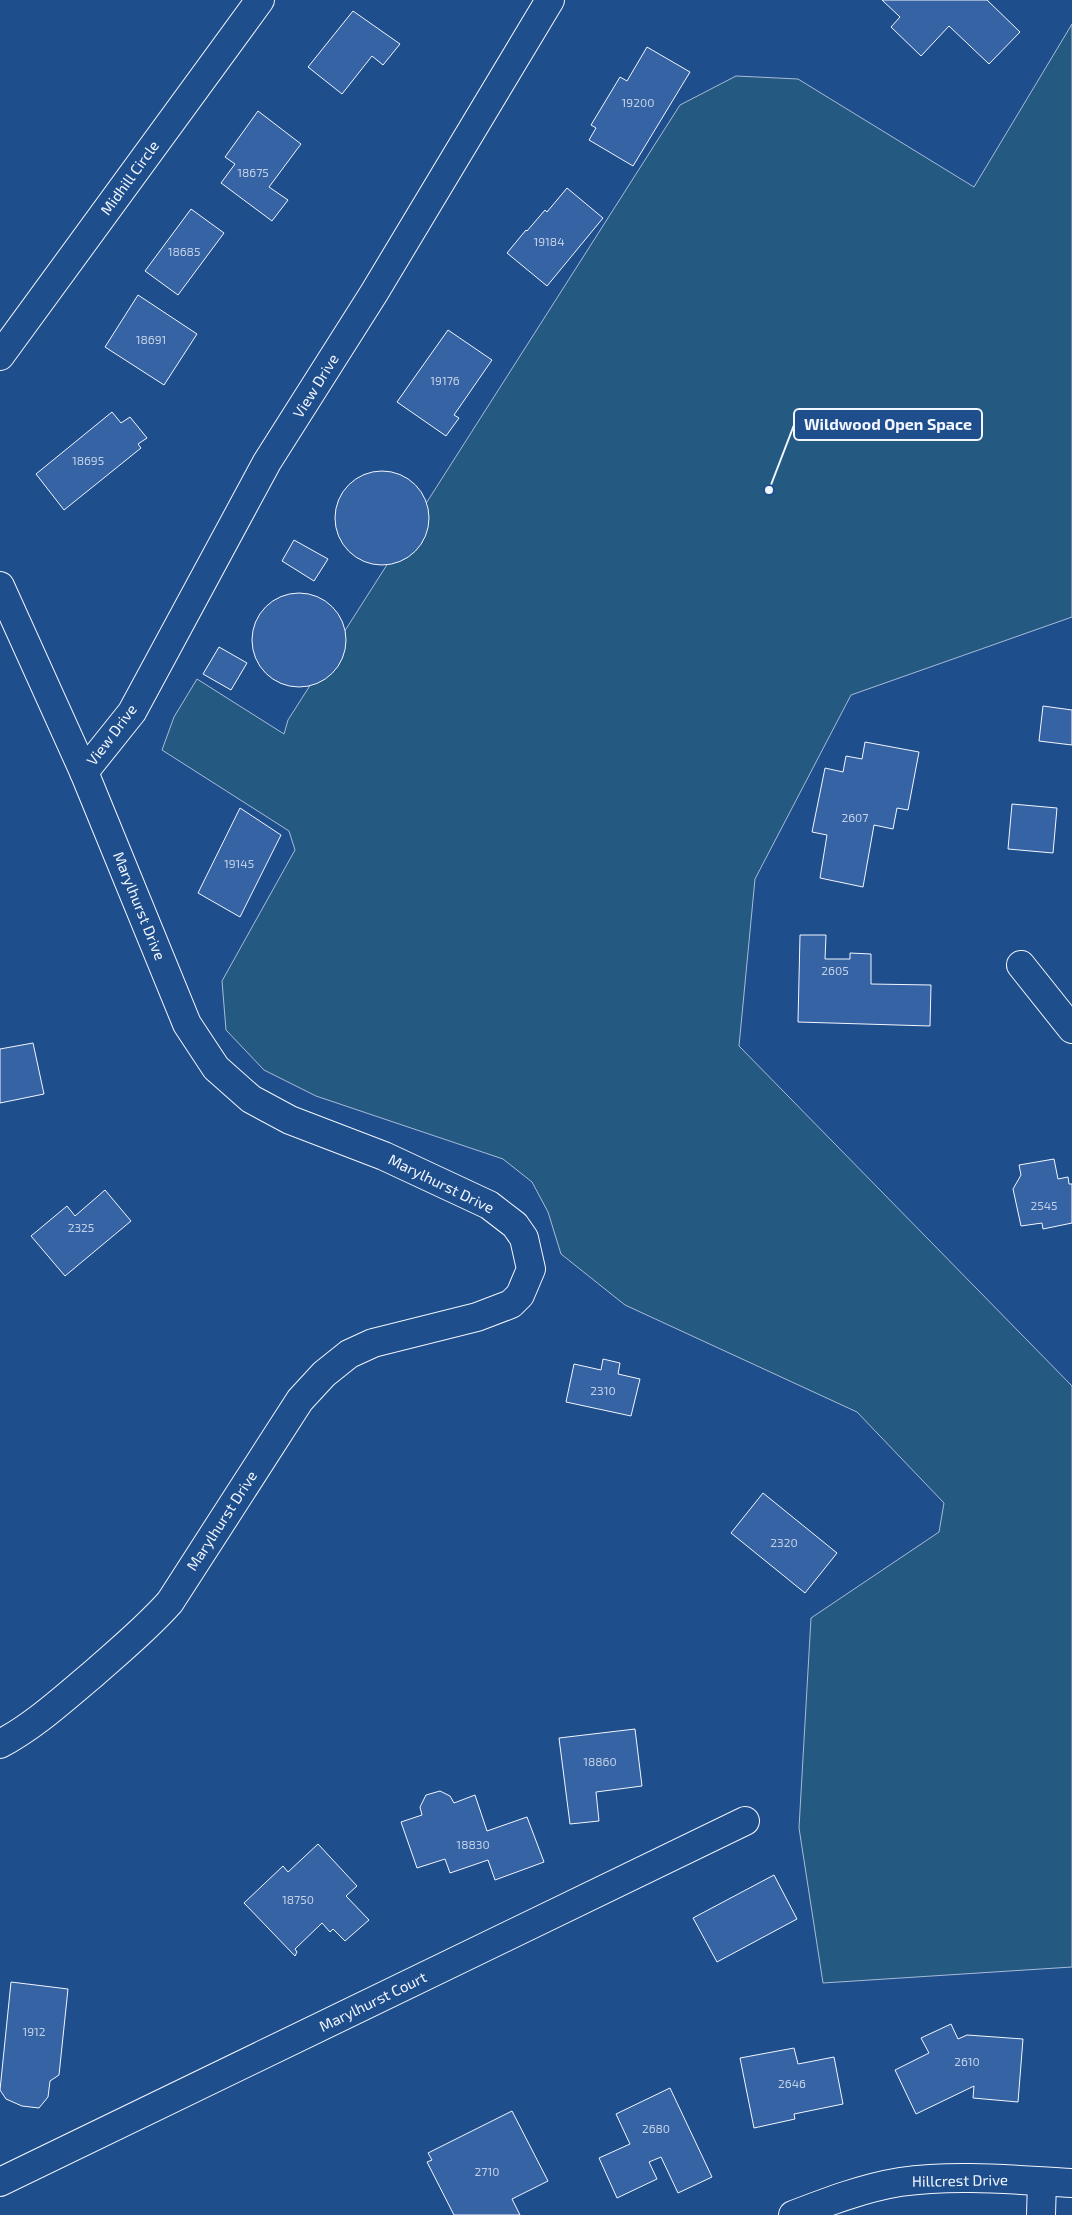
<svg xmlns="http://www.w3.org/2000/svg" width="1072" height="2215" viewBox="0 0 1072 2215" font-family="'Exo 2',sans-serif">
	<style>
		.green { fill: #245a82; stroke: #a8bbd7 }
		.building { fill: #3563a3; stroke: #f2f6ff }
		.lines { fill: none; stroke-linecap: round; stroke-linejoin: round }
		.minor-casing { stroke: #f2f6ff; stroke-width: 30 }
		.tertiary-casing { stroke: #f2f6ff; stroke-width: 30 }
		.minor { stroke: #1f4e8c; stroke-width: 28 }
		.tertiary { stroke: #1f4e8c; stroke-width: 28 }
		.labels { text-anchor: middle; stroke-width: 4; stroke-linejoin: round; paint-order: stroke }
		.number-label { font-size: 12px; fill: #c3d1e8 }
		.street-label { font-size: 15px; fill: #f2f6ff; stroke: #1f4e8c }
		.leader { fill: none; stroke: #f2f6ff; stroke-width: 2 }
		.callout-dot { fill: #f2f6ff; stroke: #1f4e8c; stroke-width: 2 }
		.callout { fill: #1f4e8c; stroke: #f2f6ff; stroke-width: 2 }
		.callout-label { font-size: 16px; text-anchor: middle; font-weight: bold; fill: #f2f6ff }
	</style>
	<rect width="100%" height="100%" fill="#1f4e8c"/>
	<path class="green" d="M1072,24v593l-221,78 -96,184 -16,167 333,340v581l-249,16 -24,-155 12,-210 128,-86 5,-29 -87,-91 -232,-107 -64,-51 -13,-42 -16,-30 -29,-23 -187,-63 -52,-26 -38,-40 -4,-49 73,-131 -6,-19 -127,-81 12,-33 23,-38 87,55 4,-14 392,-615 56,-29 62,3 176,108z"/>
	<g class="building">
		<path d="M882,0h105l33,32 -31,32 -40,-38 -28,30 -30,-29 9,-10z"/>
		<path d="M353,11l47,33 -17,21 -11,-9 -30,38 -34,-27z"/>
		<path d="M647,47l43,25 -57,94 -44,-26 7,-12 -5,-3 29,-48 7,4z"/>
		<path d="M258,111l43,33 -32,43 19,13 -16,21 -51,-38 14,-19 -10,-7z"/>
		<path d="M567,188l36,30 -56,68 -40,-33 19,-23 1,1 18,-21 2,2z"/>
		<path d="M191,209l33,24 -46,62 -33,-24z"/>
		<path d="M138,295l59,39 -33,51 -59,-38z"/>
		<path d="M448,330l44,30 -38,55 5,3 -13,18 -49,-34z"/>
		<path d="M112,412l9,11 9,-6 17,21 -9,6 3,4 -77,62 -28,-36z"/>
		<circle cx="382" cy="518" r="47"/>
		<path d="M294,540l34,19 -14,22 -32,-20z"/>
		<circle cx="299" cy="640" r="47"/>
		<path d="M219,647l28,16 -16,27 -28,-16z"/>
		<path d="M1043,706l29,4v35l-33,-4z"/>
		<path d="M865,742l54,10 -11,58 -11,-2 -4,21 -19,-4 -11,62 -43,-9 7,-43 -15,-3 13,-64 18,4 3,-16 16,3z"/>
		<path d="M1012,804l45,4 -4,45 -45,-4z"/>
		<path d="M240,808l41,27 -41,82 -42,-24z"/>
		<path d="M800,935h26l-1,24h25v-6l21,1v30l60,1 -1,41 -132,-4z"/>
		<path d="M33,1043l11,51 -44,9v-54z"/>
		<path d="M1054,1159l4,20 10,-2 1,7h3v39l-29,6 -1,-6 -21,3 -8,-37 8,-14 -2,-10z"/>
		<path d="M105,1190l26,31 -66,55 -34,-40 36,-30 8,10z"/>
		<path d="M603,1359l17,4 -2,11 22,5 -9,37 -65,-14 8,-38 27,6z"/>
		<path d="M763,1493l74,60 -32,40 -74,-60z"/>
		<path d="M635,1729l7,57 -46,6 3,29 -29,3 -11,-86z"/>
		<path d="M440,1791l10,5 4,7 21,-8 12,36 40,-14 17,45 -49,18 -7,-20 -38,13 -5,-14 -28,9 -16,-46 21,-7 -2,-8 6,-12z"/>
		<path d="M318,1844l39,42 -11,10 23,24 -24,21 -12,-12 -3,3 -8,-9 -27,26 2,3 -2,4 -51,-53 39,-37 5,6z"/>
		<path d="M774,1875l23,44 -80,43 -24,-44z"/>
		<path d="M11,1982l57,7 -9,86 -9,6 -2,16 -9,11 -17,-2 -16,-7 -6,-9z"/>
		<path d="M951,2024l7,15 9,-4 56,4 -5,63 -45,-4 1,-12 -58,28 -21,-44 34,-17 -8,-15z"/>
		<path d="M794,2048l4,16 36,-7 9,47 -49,10 1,5 -41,9 -14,-70z"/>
		<path d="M670,2088l42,89 -34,16 -17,-36 -12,5 8,17 -40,19 -18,-40 31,-14 -14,-30z"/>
		<path d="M512,2111l36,70 -36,18 8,16h-66l-27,-53 5,-2 -4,-7z"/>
	</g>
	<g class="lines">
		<g class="minor-casing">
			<g id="minor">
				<path d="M0,356l260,-356"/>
				<path d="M84,772l48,-60 135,-250 107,-169 176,-293"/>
				<path d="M1021,965l51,64"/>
				<path d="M0,2182l745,-361"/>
				<path d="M1041,2215l1,-33"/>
			</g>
		</g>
		<g class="tertiary-casing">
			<g id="tertiary">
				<path d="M0,586l84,186 103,252 29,44 35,31 39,21 94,36 105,49 26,20 9,13 7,31 -11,26 -9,9 -34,13 -104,26 -24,11 -25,20 -24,26 -130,202c-24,27 -51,49 -78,73 -30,25 -58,51 -92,69"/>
				<path d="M793,2215c34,-13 70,-27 107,-33 57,-8 115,-2 172,1"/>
			</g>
		</g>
		<use href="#minor" class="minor"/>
		<use href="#tertiary" class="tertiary"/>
	</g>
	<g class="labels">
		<g class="number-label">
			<text x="638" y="107">19200</text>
			<text x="253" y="177">18675</text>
			<text x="549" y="246">19184</text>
			<text x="184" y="256">18685</text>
			<text x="151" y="344">18691</text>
			<text x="445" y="385">19176</text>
			<text x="88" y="465">18695</text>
			<text x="855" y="822">2607</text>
			<text x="239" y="868">19145</text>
			<text x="835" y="975">2605</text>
			<text x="1044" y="1210">2545</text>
			<text x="81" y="1232">2325</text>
			<text x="603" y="1395">2310</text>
			<text x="784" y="1547">2320</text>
			<text x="600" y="1766">18860</text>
			<text x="473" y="1849">18830</text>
			<text x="298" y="1904">18750</text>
			<text x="34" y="2036">1912</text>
			<text x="967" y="2066">2610</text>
			<text x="792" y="2088">2646</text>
			<text x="656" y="2133">2680</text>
			<text x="487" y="2176">2710</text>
		</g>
		<g class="street-label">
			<text transform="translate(130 178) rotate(-54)" y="5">Midhill Circle</text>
			<text transform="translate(316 386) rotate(-58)" y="5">View Drive</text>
			<text transform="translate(112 735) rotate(-53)" y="5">View Drive</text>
			<text transform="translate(139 906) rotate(68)" y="5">Marylhurst Drive</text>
			<text transform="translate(441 1184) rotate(26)" y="5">Marylhurst Drive</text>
			<text transform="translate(222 1521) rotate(-57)" y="5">Marylhurst Drive</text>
			<text transform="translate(373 2002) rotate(-26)" y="5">Marylhurst Court</text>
			<text transform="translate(960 2181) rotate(-1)" y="5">Hillcrest Drive</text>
		</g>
	</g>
	<path class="leader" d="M769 490L794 425"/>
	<circle class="callout-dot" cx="769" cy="490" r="5"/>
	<rect class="callout" x="794" y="409" width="188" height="31" rx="5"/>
	<g class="callout-label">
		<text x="888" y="430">Wildwood Open Space</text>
	</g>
</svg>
